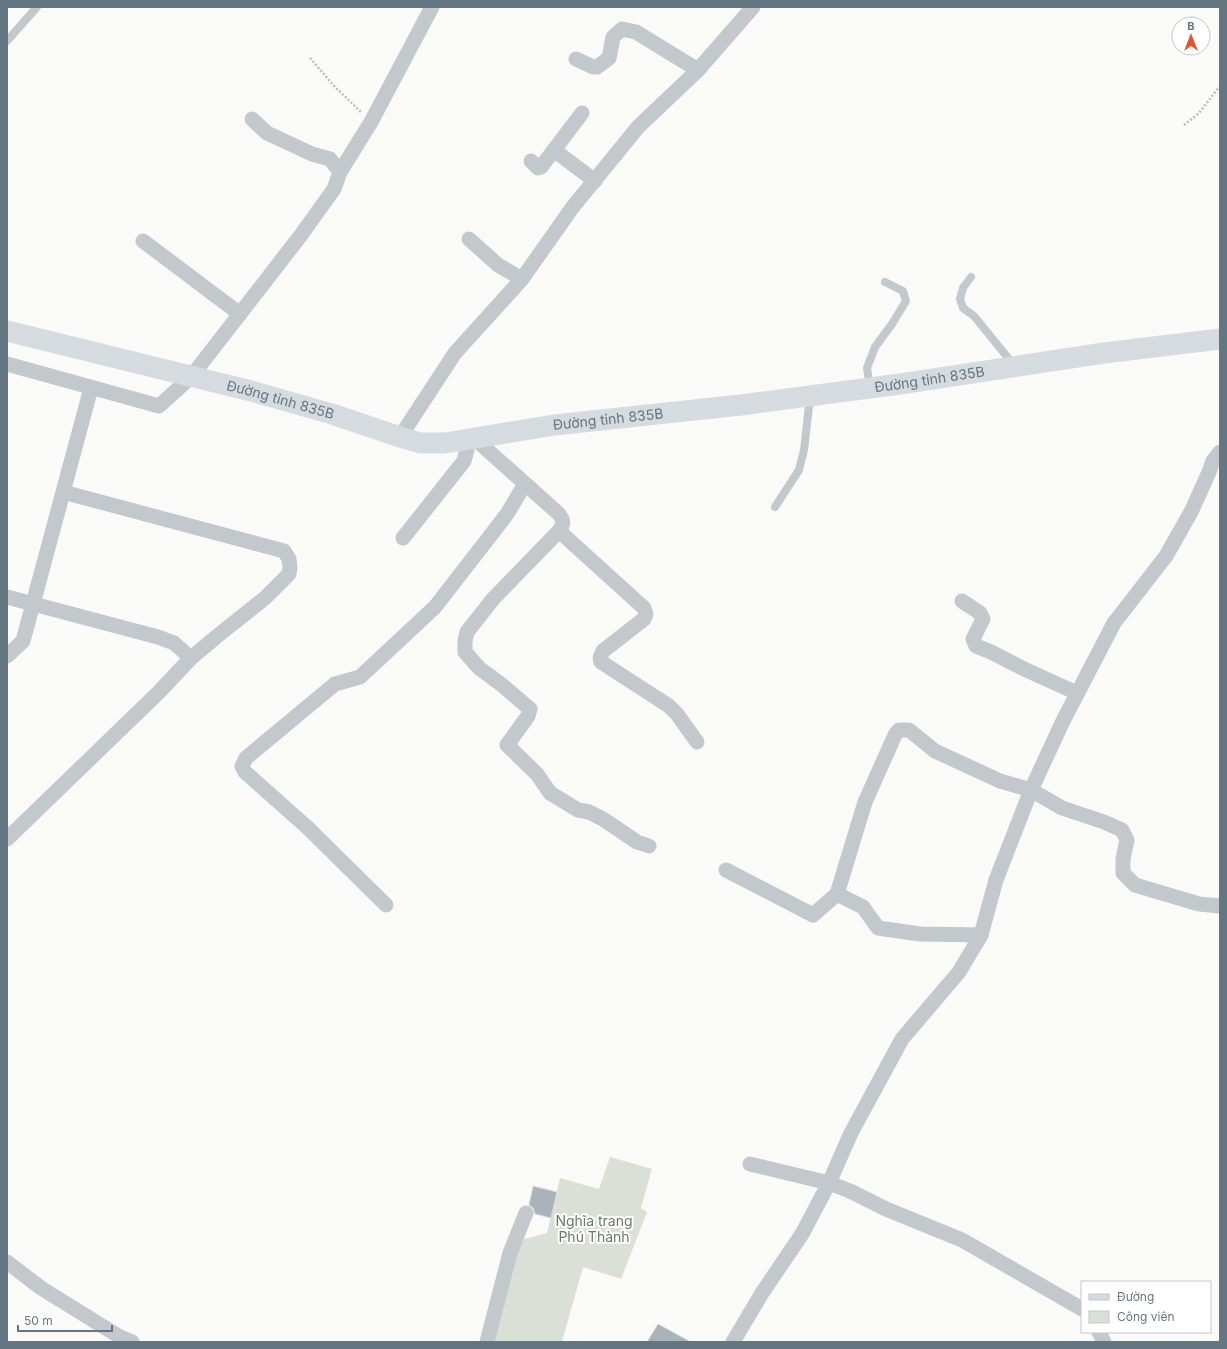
<svg xmlns="http://www.w3.org/2000/svg" width="1227" height="1349" viewBox="0 0 1227 1349" font-family="Inter,sans-serif">
	<style>
		.green { fill: #dadfd7 }
		.building { fill: #aab3b9; stroke: #dcdcda }
		.lines { fill: none; stroke-linecap: round; stroke-linejoin: round }
		.path { stroke: #bbbfc2; stroke-width: 2.5; stroke-dasharray: 2 2; stroke-linecap: butt }
		.lane { stroke: #c3c8cc; stroke-width: 8 }
		.street { stroke: #c3c8cc; stroke-width: 15 }
		.secondary { stroke: #d6dbdf; stroke-width: 21 }
		.labels { text-anchor: middle; stroke-width: 4; stroke-linejoin: round; paint-order: stroke }
		.street-label { font-size: 14px; fill: #657683; stroke: #fff }
		.park-label { font-size: 14px; fill: #687a64; stroke: #fff }
	</style>
	<rect width="100%" height="100%" fill="#fafaf8"/>
	<path class="green" d="M610,1157l42,12 -11,39 6,4 -26,67 -38,-12 -21,75h-70l25,-101 30,-8 13,-55 39,11z"/>
	<g class="building">
		<path d="M533,1186l24,6 -6,26 -16,-4 -2,-6 -4,-3z"/>
		<path d="M658,1324l33,18h-44z"/>
	</g>
	<g class="lines">
		<g class="path">
			<path d="M310,58l25,29 27,26"/>
			<path d="M1184,125l15,-12 21,-27"/>
		</g>
		<g class="lane">
			<path d="M7,41l30,-34"/>
			<path d="M971,277l-8,11 -3,11 3,9 11,8 39,48"/>
			<path d="M870,387l-3,-19 8,-21 17,-23 14,-23 -3,-10 -18,-9"/>
			<path d="M775,507l24,-37 5,-20 6,-53"/>
		</g>
		<g class="street">
			<path d="M576,59l17,8h4l12,-9 4,-21 9,-8 14,3 62,38"/>
			<path d="M582,113l-28,37 41,31"/>
			<path d="M531,161l7,7 3,-1 13,-17"/>
			<path d="M340,172l31,-50 61,-115"/>
			<path d="M469,239l29,26 24,14"/>
			<path d="M143,241l97,73"/>
			<path d="M7,364l152,42 32,-29 110,-142 33,-46 6,-17 -10,-13 -18,-5 -45,-21 -15,-14"/>
			<path d="M400,437l55,-84 67,-74 50,-71 66,-81 60,-57 55,-63"/>
			<path d="M474,438l85,76c5,7 5,10 0,17l-66,68 -26,33 -2,9v11l14,16 23,17 28,24 -2,7 -21,29 30,29 13,19 28,17 11,2 14,7 34,23 12,4"/>
			<path d="M559,531l85,77 2,6 -2,5 -41,32 -3,7 1,4 68,44 8,8 20,28"/>
			<path d="M403,538l61,-77 3,-11 -4,-10"/>
			<path d="M7,597l151,40 16,6 17,15"/>
			<path d="M962,601l18,12 3,6 -10,20 3,7 15,6 33,17 53,24"/>
			<path d="M7,656l16,-15 68,-253"/>
			<path d="M7,839l151,-146 33,-35 25,-21 49,-39 24,-24 1,-6 -1,-9 -5,-8 -221,-59"/>
			<path d="M726,870l87,45 24,-21 26,13 15,21 42,6 61,1"/>
			<path d="M837,894l28,-92 30,-67 4,-5h10l26,21 65,30 31,9 31,18 42,14 18,8 5,10 -4,19v14l12,12 64,19 21,2"/>
			<path d="M386,905l-78,-77 -63,-56 -3,-6 4,-8 89,-74 25,-7 75,-70 72,-93 18,-30"/>
			<path d="M7,1262l34,26 79,49 12,5"/>
			<path d="M1082,1309l-120,-69 -76,-31 -36,-18 -21,-8 22,-50 51,-94 57,-67 22,-37 15,-55 35,-90 32,-69 51,-98 52,-67 26,-46 17,-38 4,-11 7,-9"/>
			<path d="M1099,1332l5,10"/>
			<path d="M487,1342l23,-89 16,-40"/>
			<path d="M733,1342l29,-49 40,-59 27,-51 -79,-19"/>
		</g>
		<path class="secondary" id="s1" d="M7,331l244,60 81,23 68,23 20,6h25l109,-18 187,-20 159,-21 204,-31 116,-14"/>
	</g>
	<g class="labels">
		<g class="street-label">
			<text dy="5" stroke="none"><textPath href="#s1" startOffset="942">Đường tỉnh 835B</textPath></text>
			<text dy="5" stroke="none"><textPath href="#s1" startOffset="282">Đường tỉnh 835B</textPath></text>
			<text dy="5" stroke="none"><textPath href="#s1" startOffset="618">Đường tỉnh 835B</textPath></text>
		</g>
		<g class="park-label">
			<text x="594" y="1226">Nghĩa trang<tspan x="594" dy="16">Phú Thành</tspan></text>
		</g>
	</g>
	<rect width="1227" height="1349" fill="none" stroke="#657683" stroke-width="16"/>
	<rect x="1081" y="1281" width="130" height="52" fill="#ffffff" stroke="#c1c8cd"/>
	<rect x="1089" y="1294" width="20" height="6" fill="#d6dbdf" stroke="#c1c8cd"/>
	<text x="1117" y="1301" font-size="12" fill="#657683">Đường</text>
	<rect x="1089" y="1311" width="20" height="12" fill="#dadfd7" stroke="#c1c8cd"/>
	<text x="1117" y="1321" font-size="12" fill="#657683">Công viên</text>
	<g transform="translate(1191 36)"><circle r="19" fill="#ffffff" stroke="#c1c8cd"/>
	<path d="M0-3L7 15L0 10L-7 15Z" fill="#e4572e"/>
	<text y="-6" font-size="11" font-weight="bold" text-anchor="middle" fill="#657683">B</text>
	</g>
	<path d="M18 1325v6h94v-6" fill="none" stroke="#657683" stroke-width="2"/>
	<text x="24" y="1325" font-size="12" fill="#657683" stroke="#ffffff" stroke-width="3" paint-order="stroke">50 m</text>
</svg>
